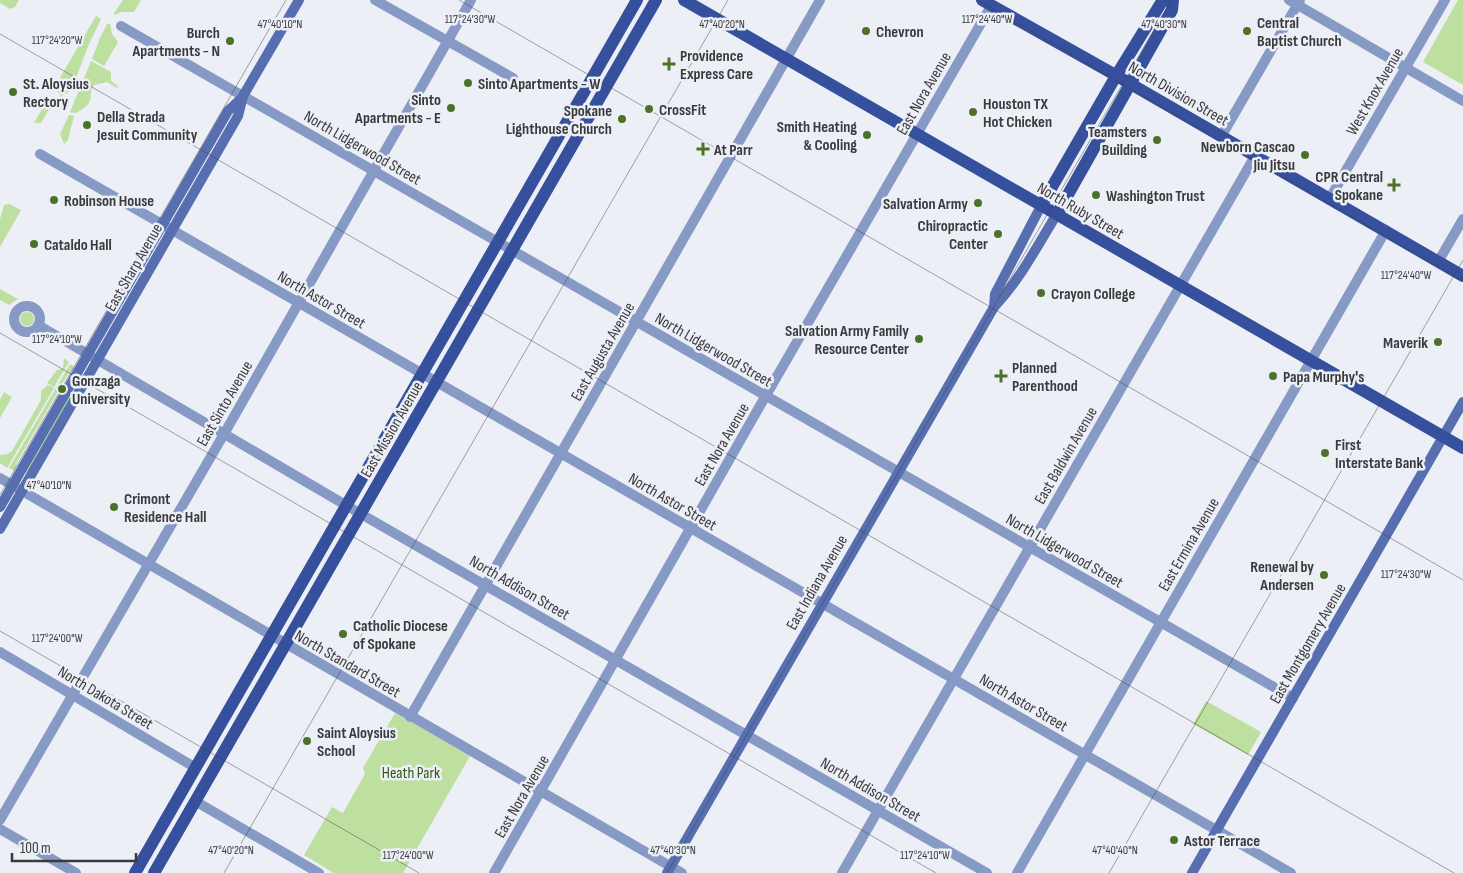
<svg xmlns="http://www.w3.org/2000/svg" width="1463" height="873" viewBox="0 0 1463 873" font-family="'Sofia Sans Condensed',sans-serif">
	<style>
		.green { fill: #bddfa0 }
		.lines { fill: none; stroke-linecap: round; stroke-linejoin: round }
		.street { stroke: #879ac6; stroke-width: 10 }
		.secondary { stroke: #576fb0; stroke-width: 10 }
		.primary { stroke: #36509e; stroke-width: 12 }
		.ticks { fill: none; stroke: #3a3b3e; stroke-width: 1; stroke-opacity: 0.45 }
		.poi-dot { fill: #4e7129; stroke: #eceff5; stroke-width: 2 }
		.labels { text-anchor: middle; stroke-width: 5; stroke-linejoin: round; paint-order: stroke }
		.poi-label { font-size: 16px; font-weight: bold; fill: #3a3b3e; stroke: #eceff5; text-anchor: start }
		.street-label { font-size: 16px; fill: #3a3b3e; stroke: #eceff5 }
		.park-label { font-size: 16px; fill: #365513; stroke: #eceff5 }
		.ticks-label { font-size: 12px; text-anchor: middle; fill: #3a3b3e; stroke: #eceff5; stroke-width: 5; stroke-linejoin: round; paint-order: stroke }
	</style>
	<rect width="100%" height="100%" fill="#eceff5"/>
	<g class="green">
		<path d="M0,0h19l-4,7 -5,2 -10,-6z"/>
		<path d="M123,0h18l-7,12h-13l-6,3 -1,-2z"/>
		<path d="M1458,0h5v85l-40,-23z"/>
		<path d="M96,16l5,3 -12,25 -18,47 -10,5 -7,-8z"/>
		<path d="M107,24h3l2,10 6,8 -14,24 -12,-7 8,-21z"/>
		<path d="M91,61l20,11v9l7,5 -1,2 -10,-6 -13,3c-7,11 2,16 -13,25 -5,3 -5,4 -11,2z"/>
		<path d="M49,97l2,2v7l-10,17h-7z"/>
		<path d="M69,115l5,1 -6,24 -4,4 -4,-10z"/>
		<path d="M9,204l12,6 -21,37v-28l4,-14z"/>
		<path d="M0,289l18,10 -9,6 -9,-5z"/>
		<circle cx="27" cy="319" r="7"/>
		<path d="M64,358l5,4 -15,25 -7,-4 10,-13 6,-2z"/>
		<path d="M70,364l3,2 1,2 -6,6 -51,88 -2,8h-2l-4,-2z"/>
		<path d="M79,374l5,3 -56,97 -5,-3z"/>
		<path d="M48,385l6,3 -47,80 -7,-5v-8l8,-1 4,-3 29,-51v-9z"/>
		<path d="M4,392l8,5 -12,21v-18z"/>
		<path d="M1206,701l55,31 -13,23 -55,-31z"/>
		<path d="M395,713l75,43 -67,117h-69l-30,-18 28,-48 11,6 22,-39 -2,-6z"/>
	</g>
	<g class="lines">
		<g class="street">
			<path d="M375,0l138,78"/>
			<path d="M1289,0l174,101"/>
			<path d="M121,26l1172,672"/>
			<path d="M1221,137l79,-137"/>
			<path d="M40,154l1251,719"/>
			<path d="M1330,198l115,-198"/>
			<path d="M1438,262l25,-43"/>
			<circle cx="27" cy="319" r="13"/>
			<path d="M38,325l323,189 626,359"/>
			<path d="M0,478l682,395"/>
			<path d="M0,652l196,116"/>
			<path d="M410,717l410,-717"/>
			<path d="M195,801l124,72"/>
			<path d="M0,820l224,-386 247,-434"/>
			<path d="M0,829l76,44"/>
			<path d="M494,873l267,-469 230,-398"/>
			<path d="M842,873l413,-717"/>
			<path d="M1017,873l369,-643"/>
		</g>
		<g class="secondary">
			<path d="M994,307l1,-13 46,-88"/>
			<path d="M0,507l228,-396 15,-14"/>
			<path d="M0,529l238,-413 5,-20 56,-96"/>
			<path d="M667,873l327,-566c26,-27 43,-61 63,-93"/>
			<path d="M1192,873l271,-471"/>
		</g>
		<g class="primary">
			<path d="M684,0l779,448"/>
			<path d="M982,0l128,72 353,204"/>
			<path d="M1041,206l75,-130 45,-73 4,-3"/>
			<path d="M1057,214l115,-204 1,-10"/>
			<path d="M135,873l502,-873"/>
			<path d="M154,873l502,-873"/>
		</g>
	</g>
	<path class="ticks" d="M459,0l1004,580M977,0l486,281M0,34l1454,839M0,333l936,540M0,495l286,-495M0,631l419,242M224,873l504,-873M667,873l504,-873M1109,873l354,-613"/>
	<g class="poi-dot">
		<circle cx="866" cy="31" r="5"/>
		<circle cx="1247" cy="31" r="5"/>
		<circle cx="230" cy="41" r="5"/>
		<path d="M666.5 56.5h5v5h5v5h-5v5h-5v-5h-5v-5h5z"/>
		<circle cx="468" cy="83" r="5"/>
		<circle cx="13" cy="92" r="5"/>
		<circle cx="451" cy="108" r="5"/>
		<circle cx="649" cy="109" r="5"/>
		<circle cx="973" cy="112" r="5"/>
		<circle cx="622" cy="119" r="5"/>
		<circle cx="87" cy="125" r="5"/>
		<circle cx="867" cy="135" r="5"/>
		<circle cx="1157" cy="140" r="5"/>
		<path d="M700.5 141.5h5v5h5v5h-5v5h-5v-5h-5v-5h5z"/>
		<circle cx="1305" cy="155" r="5"/>
		<path d="M1391.5 177.5h5v5h5v5h-5v5h-5v-5h-5v-5h5z"/>
		<circle cx="1096" cy="195" r="5"/>
		<circle cx="54" cy="200" r="5"/>
		<circle cx="978" cy="203" r="5"/>
		<circle cx="998" cy="234" r="5"/>
		<circle cx="34" cy="244" r="5"/>
		<circle cx="1041" cy="293" r="5"/>
		<circle cx="919" cy="339" r="5"/>
		<circle cx="1438" cy="342" r="5"/>
		<path d="M998.5 368.5h5v5h5v5h-5v5h-5v-5h-5v-5h5z"/>
		<circle cx="1273" cy="376" r="5"/>
		<circle cx="62" cy="389" r="5"/>
		<circle cx="1325" cy="453" r="5"/>
		<circle cx="114" cy="507" r="5"/>
		<circle cx="1324" cy="575" r="5"/>
		<circle cx="343" cy="634" r="5"/>
		<circle cx="307" cy="741" r="5"/>
		<circle cx="1174" cy="840" r="5"/>
	</g>
	<g class="labels">
		<g class="poi-label">
			<text x="1257" y="28">Central<tspan x="1257" dy="18">Baptist Church</tspan></text>
			<text x="876" y="37">Chevron</text>
			<text x="220" y="38" text-anchor="end">Burch<tspan x="220" dy="18">Apartments - N</tspan></text>
			<text x="680" y="61">Providence<tspan x="680" dy="18">Express Care</tspan></text>
			<text x="23" y="89">St. Aloysius<tspan x="23" dy="18">Rectory</tspan></text>
			<text x="478" y="89">Sinto Apartments - W</text>
			<text x="441" y="105" text-anchor="end">Sinto<tspan x="441" dy="18">Apartments - E</tspan></text>
			<text x="983" y="109">Houston TX<tspan x="983" dy="18">Hot Chicken</tspan></text>
			<text x="659" y="115">CrossFit</text>
			<text x="612" y="116" text-anchor="end">Spokane<tspan x="612" dy="18">Lighthouse Church</tspan></text>
			<text x="97" y="122">Della Strada<tspan x="97" dy="18">Jesuit Community</tspan></text>
			<text x="857" y="132" text-anchor="end">Smith Heating<tspan x="857" dy="18">&amp; Cooling</tspan></text>
			<text x="1147" y="137" text-anchor="end">Teamsters<tspan x="1147" dy="18">Building</tspan></text>
			<text x="1295" y="152" text-anchor="end">Newborn Cascao<tspan x="1295" dy="18">Jiu Jitsu</tspan></text>
			<text x="714" y="155">At Parr</text>
			<text x="1383" y="182" text-anchor="end">CPR Central<tspan x="1383" dy="18">Spokane</tspan></text>
			<text x="1106" y="201">Washington Trust</text>
			<text x="64" y="206">Robinson House</text>
			<text x="968" y="209" text-anchor="end">Salvation Army</text>
			<text x="988" y="231" text-anchor="end">Chiropractic<tspan x="988" dy="18">Center</tspan></text>
			<text x="44" y="250">Cataldo Hall</text>
			<text x="1051" y="299">Crayon College</text>
			<text x="909" y="336" text-anchor="end">Salvation Army Family<tspan x="909" dy="18">Resource Center</tspan></text>
			<text x="1428" y="348" text-anchor="end">Maverik</text>
			<text x="1012" y="373">Planned<tspan x="1012" dy="18">Parenthood</tspan></text>
			<text x="1283" y="382">Papa Murphy's</text>
			<text x="72" y="386">Gonzaga<tspan x="72" dy="18">University</tspan></text>
			<text x="1335" y="450">First<tspan x="1335" dy="18">Interstate Bank</tspan></text>
			<text x="124" y="504">Crimont<tspan x="124" dy="18">Residence Hall</tspan></text>
			<text x="1314" y="572" text-anchor="end">Renewal by<tspan x="1314" dy="18">Andersen</tspan></text>
			<text x="353" y="631">Catholic Diocese<tspan x="353" dy="18">of Spokane</tspan></text>
			<text x="317" y="738">Saint Aloysius<tspan x="317" dy="18">School</tspan></text>
			<text x="1184" y="846">Astor Terrace</text>
		</g>
		<g class="street-label">
			<text transform="translate(1374 91) rotate(-60)" y="6">West Knox Avenue</text>
			<text transform="translate(923 93) rotate(-60)" y="6">East Nora Avenue</text>
			<text transform="translate(1179 93) rotate(30)" y="6">North Division Street</text>
			<text transform="translate(363 147) rotate(30)" y="6">North Lidgerwood Street</text>
			<text transform="translate(1081 210) rotate(30)" y="6">North Ruby Street</text>
			<text transform="translate(133 267) rotate(-60)" y="6">East Sharp Avenue</text>
			<text transform="translate(322 299) rotate(30)" y="6">North Astor Street</text>
			<text transform="translate(714 349) rotate(30)" y="6">North Lidgerwood Street</text>
			<text transform="translate(602 351) rotate(-60)" y="6">East Augusta Avenue</text>
			<text transform="translate(224 403) rotate(-60)" y="6">East Sinto Avenue</text>
			<text transform="translate(391 429) rotate(-60)" y="6">East Mission Avenue</text>
			<text transform="translate(721 444) rotate(-60)" y="6">East Nora Avenue</text>
			<text transform="translate(1065 455) rotate(-60)" y="6">East Baldwin Avenue</text>
			<text transform="translate(673 501) rotate(30)" y="6">North Astor Street</text>
			<text transform="translate(1188 544) rotate(-60)" y="6">East Ermina Avenue</text>
			<text transform="translate(1065 550) rotate(30)" y="6">North Lidgerwood Street</text>
			<text transform="translate(816 582) rotate(-60)" y="6">East Indiana Avenue</text>
			<text transform="translate(520 587) rotate(30)" y="6">North Addison Street</text>
			<text transform="translate(1307 643) rotate(-60)" y="6">East Montgomery Avenue</text>
			<text transform="translate(348 663) rotate(30)" y="6">North Standard Street</text>
			<text transform="translate(106 697) rotate(31)" y="6">North Dakota Street</text>
			<text transform="translate(1024 702) rotate(30)" y="6">North Astor Street</text>
			<text transform="translate(871 789) rotate(30)" y="6">North Addison Street</text>
			<text transform="translate(521 796) rotate(-60)" y="6">East Nora Avenue</text>
		</g>
		<g class="park-label">
			<text x="411" y="778">Heath Park</text>
		</g>
	</g>
	<g class="ticks-label">
		<text x="470" y="23">117°24'30"W</text>
		<text x="987" y="23">117°24'40"W</text>
		<text x="280" y="28">47°40'10"N</text>
		<text x="722" y="28">47°40'20"N</text>
		<text x="1164" y="28">47°40'30"N</text>
		<text x="57" y="44">117°24'20"W</text>
		<text x="1406" y="279">117°24'40"W</text>
		<text x="57" y="343">117°24'10"W</text>
		<text x="49" y="489">47°40'10"N</text>
		<text x="1406" y="578">117°24'30"W</text>
		<text x="57" y="642">117°24'00"W</text>
		<text x="231" y="854">47°40'20"N</text>
		<text x="673" y="854">47°40'30"N</text>
		<text x="1115" y="854">47°40'40"N</text>
		<text x="408" y="859">117°24'00"W</text>
		<text x="925" y="859">117°24'10"W</text>
	</g>
	<path d="M12 853v8h124v-8" fill="none" stroke="#3a3b3e" stroke-width="2.5"/>
	<text x="20" y="853" font-size="15" fill="#3a3b3e" stroke="#eceff5" stroke-width="4" paint-order="stroke">100 m</text>
</svg>
